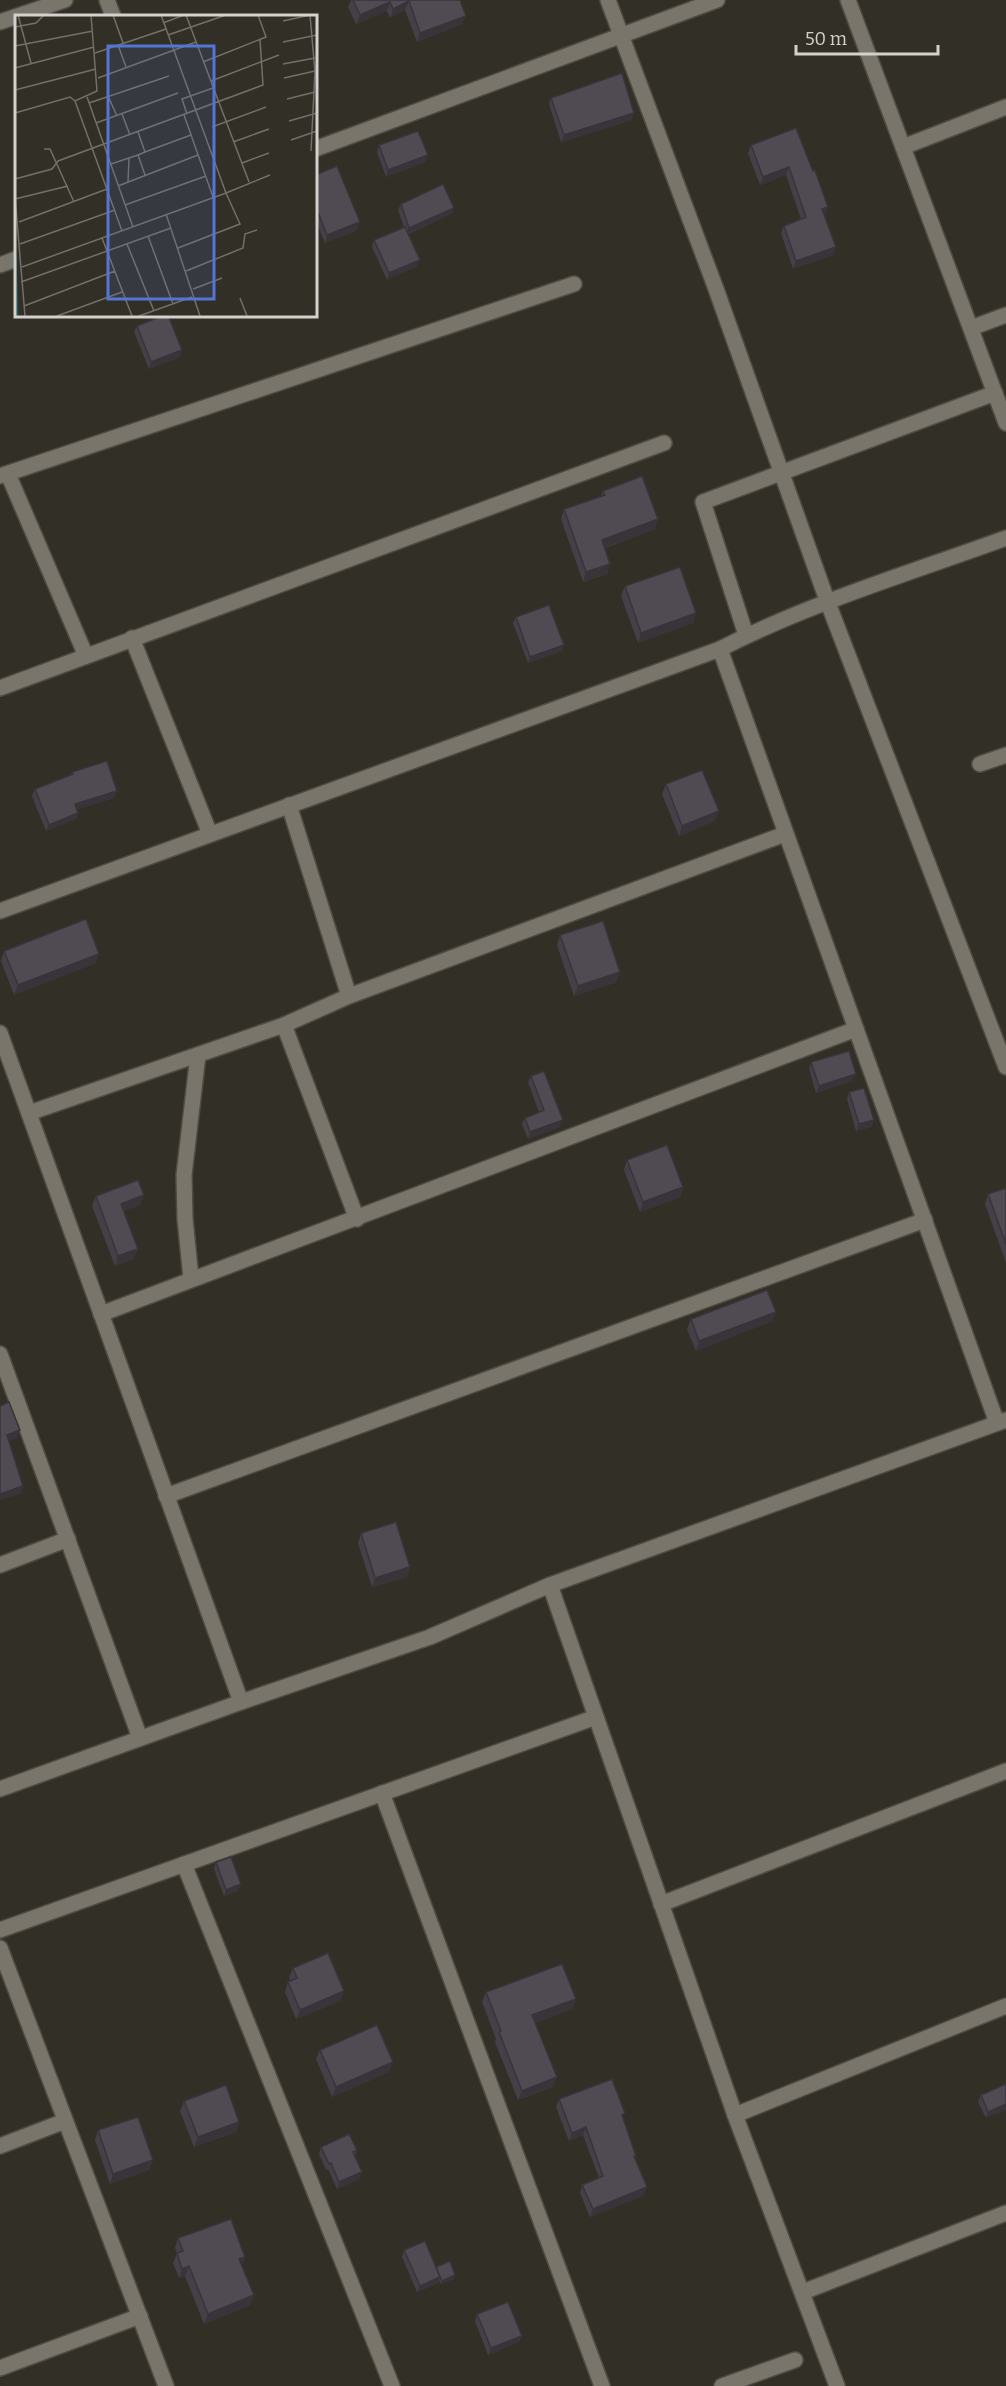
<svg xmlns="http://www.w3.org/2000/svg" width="1006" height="2386" viewBox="0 0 1006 2386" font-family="Bitter,serif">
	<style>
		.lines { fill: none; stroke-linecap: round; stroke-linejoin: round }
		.street-casing { stroke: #4e4b44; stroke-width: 18 }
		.street { stroke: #79756b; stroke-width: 15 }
		.wall { fill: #454047 }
		.shaded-wall { fill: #38343a }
		.building { fill: #504a53; stroke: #38343a; stroke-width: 1.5 }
		.inset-river { fill: none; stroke: #1f545e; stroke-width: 3 }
		.inset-road { fill: none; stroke: #727068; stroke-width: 1.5 }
		.view { fill: #5475d4; fill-opacity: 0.15; stroke: #5475d4; stroke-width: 3 }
		.inset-edge { fill: none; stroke: #d3d1cc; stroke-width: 3 }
	</style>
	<rect width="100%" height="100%" fill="#322f26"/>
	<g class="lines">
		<g class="street-casing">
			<g id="street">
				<path d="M107,0l6,16"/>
				<path d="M608,0l108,289 112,314 178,464"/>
				<path d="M848,0l158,423"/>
				<path d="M0,22l65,-22"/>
				<path d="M903,147l103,-40"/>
				<path d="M315,149l402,-149"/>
				<path d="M0,265l16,-6"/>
				<path d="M971,328l35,-13"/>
				<path d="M8,474l78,182"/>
				<path d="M0,476l574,-192"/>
				<path d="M746,635l-43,-133 292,-109"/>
				<path d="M132,638l78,196"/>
				<path d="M720,649l277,774"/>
				<path d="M0,688l664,-245"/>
				<path d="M980,764l26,-9"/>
				<path d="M289,805l60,191 -65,29 73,194"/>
				<path d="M0,911l720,-262c90,-46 190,-76 286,-111"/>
				<path d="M349,996l436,-162"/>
				<path d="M0,1033l241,669"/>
				<path d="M29,1113l255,-88"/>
				<path d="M191,1278l-6,-59 -1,-44 14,-120"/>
				<path d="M101,1314l755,-285"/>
				<path d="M0,1354l140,384"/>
				<path d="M166,1496l759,-276"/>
				<path d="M0,1565l68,-26"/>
				<path d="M550,1585l185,530 102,271"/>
				<path d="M0,1789l241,-87 189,-65 120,-52 456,-165"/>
				<path d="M382,1793l220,593"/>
				<path d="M184,1864l208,522"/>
				<path d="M661,1904l345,-133"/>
				<path d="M0,1930l596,-213"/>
				<path d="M0,1948l166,438"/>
				<path d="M735,2115l271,-109"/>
				<path d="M0,2146l65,-25"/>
				<path d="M803,2292l203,-79"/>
				<path d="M0,2368l140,-52"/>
				<path d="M722,2386l73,-26"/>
			</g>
		</g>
		<use href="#street" class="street"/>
	</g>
	<g class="wall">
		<path d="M351,0h109l2,24 -45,18 -12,-32 -15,8 -3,-7 -31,13 -8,-17z"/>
		<path d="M551,98l81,22 -71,22 -12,-38z"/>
		<path d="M796,128l29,87 8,40 -40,14 -12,-36 3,-7 17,-7 -15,-44 -26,10 -12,-32 3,-8z"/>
		<path d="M379,145l49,10 -3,7 -39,15 -9,-25z"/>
		<path d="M315,175l42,55 -32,13 -10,-24z"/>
		<path d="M401,204l53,4 -3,6 -43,20 9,32 -30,14 -15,-33 2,-7 30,-13 -6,-17z"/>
		<path d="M137,326l43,31 -31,12 -15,-37z"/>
		<path d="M603,491l52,38 -50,19 5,16 -3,10 -24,8 -22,-63 3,-10 37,-13z"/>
		<path d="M625,586l71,27 -3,10 -55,20 -17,-47z"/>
		<path d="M516,617l46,34 -34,12 -15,-40z"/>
		<path d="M72,772l42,26 -37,11 1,4 -2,6 -30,12 -14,-35 3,-7 36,-14z"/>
		<path d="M666,784l49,37 -36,15 -17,-42z"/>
		<path d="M560,935l57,47 -43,14 -17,-51z"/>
		<path d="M4,951l92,12 -82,32 -13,-34z"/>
		<path d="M811,1062l42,19 -37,12 -7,-24z"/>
		<path d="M531,1076l29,51 -32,12 -6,-15 3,-6 14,-6 -11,-30z"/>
		<path d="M849,1092l25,28 -3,7 -15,4 -9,-32z"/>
		<path d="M627,1160l56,27 -3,10 -40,15 -16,-42z"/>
		<path d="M1006,1188v75l-21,-59 3,-10z"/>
		<path d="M144,1195l-4,10 -16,6 10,48 -19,7 -23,-60 4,-10z"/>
		<path d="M691,1319l81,2 -76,30 -9,-22z"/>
		<path d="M361,1533l49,34 -3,10 -35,10 -14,-44z"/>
		<path d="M216,1862l22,29 -14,5 -10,-27z"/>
		<path d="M293,1968l51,23 -4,10 -44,18 -11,-27 3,-10 3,-1 -2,-3z"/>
		<path d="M486,1992l90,7 -4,10 -37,14 18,64 -35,13 -23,-58 1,-3 -14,-37z"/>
		<path d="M320,2050l69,22 -57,25 -16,-38z"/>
		<path d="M1006,2084l-20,34 -8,-16 3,-7z"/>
		<path d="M559,2099l64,19 13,38 -1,3 9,36 -54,22 -10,-24 2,-8 17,-7 -16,-43 -14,6 -13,-34z"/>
		<path d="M184,2101l55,21 -3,10 -42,15 -14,-36z"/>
		<path d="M98,2130l55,30 -4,10 -39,14 -15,-44z"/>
		<path d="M321,2147l36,3 -2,6 4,23 -22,10 -9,-20 -2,1 -7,-16z"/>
		<path d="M178,2238l67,19 -3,8 12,30 -4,10 -46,19 -19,-48 -6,2 -6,-15 4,-10 -2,-5z"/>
		<path d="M404,2250l32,18 18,11 -13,5 -2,-4 -1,3 -21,9 -15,-35z"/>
		<path d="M477,2314l42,28 -31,13 -13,-34z"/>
	</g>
	<g class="shaded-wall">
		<path d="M409,1l-4,9 -15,8 3,-9z"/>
		<path d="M390,2l-3,9 -31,13 4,-9z"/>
		<path d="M466,16l-4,8 -45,18 3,-9z"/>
		<path d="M634,113l-2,7 -71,22 3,-7z"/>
		<path d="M428,155l-3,7 -39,15 2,-7z"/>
		<path d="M789,167l-3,8 -26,10 3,-8z"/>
		<path d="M828,207l-3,8 -3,-6z"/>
		<path d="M454,208l-3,6 -45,20 3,-6z"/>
		<path d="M360,222l-3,8 -32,13 2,-8z"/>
		<path d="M836,247l-3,8 -40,14 3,-8z"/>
		<path d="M420,260l-3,6 -30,14 2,-7z"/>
		<path d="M182,350l-2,7 -31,12 2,-7z"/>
		<path d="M658,519l-3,10 -57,21 4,-10z"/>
		<path d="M610,564l-3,10 -24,8 3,-10z"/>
		<path d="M696,613l-3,10 -55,20 3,-10z"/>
		<path d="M564,645l-2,6 -34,12 2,-6z"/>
		<path d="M117,791l-3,7 -41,13 2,-7z"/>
		<path d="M719,811l-4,10 -36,15 3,-10z"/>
		<path d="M78,813l-2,6 -30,12 3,-6z"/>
		<path d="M99,954l-3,9 -82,32 4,-10z"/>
		<path d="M620,972l-3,10 -43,14 4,-10z"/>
		<path d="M856,1074l-3,7 -37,12 3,-7z"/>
		<path d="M563,1120l-3,7 -32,12 2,-7z"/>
		<path d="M874,1120l-3,7 -15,4 3,-7z"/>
		<path d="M683,1187l-3,10 -40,15 3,-10z"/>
		<path d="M144,1195l-4,10 -23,9 4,-10z"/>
		<path d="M138,1249l-4,10 -19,7 3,-10z"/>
		<path d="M776,1312l-4,9 -76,30 3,-10z"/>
		<path d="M20,1430l-3,8 -13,5 3,-8z"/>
		<path d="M23,1486l-2,8 -21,6v-6z"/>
		<path d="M410,1567l-3,10 -35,10 3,-9z"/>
		<path d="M241,1884l-3,7 -14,5 2,-6z"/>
		<path d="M344,1991l-4,10 -44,18 4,-9z"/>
		<path d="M576,1999l-4,10 -43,16 3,-10z"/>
		<path d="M393,2062l-4,10 -57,25 4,-10z"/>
		<path d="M557,2077l-4,10 -35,13 4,-9z"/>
		<path d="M1006,2104v6l-20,8 2,-6z"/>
		<path d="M239,2122l-3,10 -42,15 4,-10z"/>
		<path d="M586,2127l-3,8 -14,6 3,-8z"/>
		<path d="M153,2160l-4,10 -39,14 3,-10z"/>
		<path d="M362,2172l-3,7 -22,10 2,-7z"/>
		<path d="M647,2187l-3,8 -54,22 3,-8z"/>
		<path d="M245,2257l-4,9 -2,-7z"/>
		<path d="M189,2266l-4,10 -6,2 3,-9z"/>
		<path d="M455,2275l-1,4 -13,5 1,-3z"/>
		<path d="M440,2277l-2,6 -21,9 3,-6z"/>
		<path d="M254,2295l-4,10 -46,19 4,-10z"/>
		<path d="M522,2336l-3,6 -31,13 3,-7z"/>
	</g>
	<g class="building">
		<path d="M353,0h107l6,16 -46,17 -11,-32 -16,8 -3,-7 -30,13z"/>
		<path d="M622,73l12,40 -70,22 -13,-37z"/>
		<path d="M796,128l17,43 2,-1 13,37 -6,2 14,38 -40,14 -12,-35 22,-9 -17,-50 -26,10 -12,-32z"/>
		<path d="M418,131l10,24 -40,15 -9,-25z"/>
		<path d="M337,166l23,56 -33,13 -12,-30v-30z"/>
		<path d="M443,184l11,24 -45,20 -8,-24z"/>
		<path d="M405,227l15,33 -31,13 -15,-33z"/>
		<path d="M164,315h4l14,35 -31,12 -14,-36z"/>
		<path d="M642,476l16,43 -56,21 8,24 -24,8 -22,-63 41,-14 -2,-4z"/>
		<path d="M680,567l16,46 -55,20 -16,-47z"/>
		<path d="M549,605l15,40 -34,12 -14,-40z"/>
		<path d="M107,761l10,30 -42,13 3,9 -29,12 -14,-36 38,-15 -1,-2z"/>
		<path d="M702,770l17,41 -37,15 -16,-42z"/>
		<path d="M86,919l13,35 -81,31 -14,-34z"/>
		<path d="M603,921l17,51 -42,14 -18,-51z"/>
		<path d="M849,1051l7,23 -37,12 -8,-24z"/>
		<path d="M544,1071l19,49 -33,12 -5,-14 19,-8 -13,-34z"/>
		<path d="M864,1088l10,32 -15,4 -10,-32z"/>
		<path d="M667,1145l16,42 -40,15 -16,-42z"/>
		<path d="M138,1180l6,15 -23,9 17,45 -20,7 -22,-60z"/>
		<path d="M1006,1188v56l-18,-50z"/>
		<path d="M767,1290l9,22 -77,29 -8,-22z"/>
		<path d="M9,1402l11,28 -13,5 16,51 -23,8v-88z"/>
		<path d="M396,1522l14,45 -35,11 -14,-45z"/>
		<path d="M231,1857l10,27 -15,6 -10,-28z"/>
		<path d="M328,1953l16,38 -44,19 -12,-28 9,-4 -4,-10z"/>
		<path d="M562,1964l14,35 -44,16 25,62 -35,14 -23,-59 2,-1 -15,-39z"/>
		<path d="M377,2025l16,37 -57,25 -16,-37z"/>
		<path d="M612,2079l13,34 -3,2 14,41h-2l13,31 -54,22 -11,-24 21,-9 -17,-49 -14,6 -13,-34z"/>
		<path d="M1006,2084v20l-18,8 -7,-17z"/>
		<path d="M226,2085l13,37 -41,15 -14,-36z"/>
		<path d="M138,2117l15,43 -40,14 -15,-44z"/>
		<path d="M349,2134l8,16 -4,2 9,20 -23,10 -8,-19 -2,1 -8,-17z"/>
		<path d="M231,2219l14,38 -6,2 15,36 -46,19 -19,-48 -7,3 -5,-16 6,-2 -5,-13z"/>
		<path d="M425,2241l15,36 -20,9 -16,-36z"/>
		<path d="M450,2261l5,14 -13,6 -6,-14z"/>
		<path d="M508,2302l14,34 -31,12 -14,-34z"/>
	</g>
	<g transform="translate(15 15)">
		<rect width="302" height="302" fill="#322f26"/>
		<path class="inset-river" d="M0,241l2,60"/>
		<path class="inset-road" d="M3,0l13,48M98,0l10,28M171,0l63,167M268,6l27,-6 5,57 -4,79M148,8l21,-8M0,12l21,-4 8,-8M153,20l58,-20M268,27l34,-7M103,30l8,22M0,31l78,-15M80,38l71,-24M188,47l63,-25 -8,-22M268,49l32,-6M0,53l79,-21M83,63l98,-36M269,63l31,-7M196,66l68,-26M0,75l81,-21M93,81l9,20M72,82l46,130M272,84l28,-7M60,86l47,130M74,88l80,-27M0,98l55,-16 5,4 22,-10 -6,-76M107,99l8,21M172,99l-5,-15 31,-11M169,100l29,82M274,106l28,-8M81,108l82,-30M197,112l54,-20M123,117l7,20 -7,3 7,20M276,125l26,-9M218,127l36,-13M29,134h6l24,53M130,137l46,-17M227,148l27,-10M96,149l27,-9M0,164l37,-10 6,-8 205,-76 -3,-45M113,167l1,-23M103,171l80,-31M0,182l10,119M0,184l53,-13M110,190l81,-29M151,199l34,102M4,207l88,-33M133,221l25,68M87,223l30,78M5,229l95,-34M112,229l27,67M163,233l62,-24 -14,-31 44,-18M7,252l204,-74 -65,-178M171,256l57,-23 2,-14 12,-4M6,267l150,-54M178,274l29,-11M225,283l7,18M9,291l91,-35M42,301l65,-24M124,301l53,-19"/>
		<path class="view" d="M93,31h106v253h-106z"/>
		<rect width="302" height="302" class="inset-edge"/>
	</g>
	<path d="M796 45v9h142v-9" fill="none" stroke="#d3d1cc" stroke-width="3"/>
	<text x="805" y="45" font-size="18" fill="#d3d1cc" stroke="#322f26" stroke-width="4.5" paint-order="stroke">50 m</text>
</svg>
